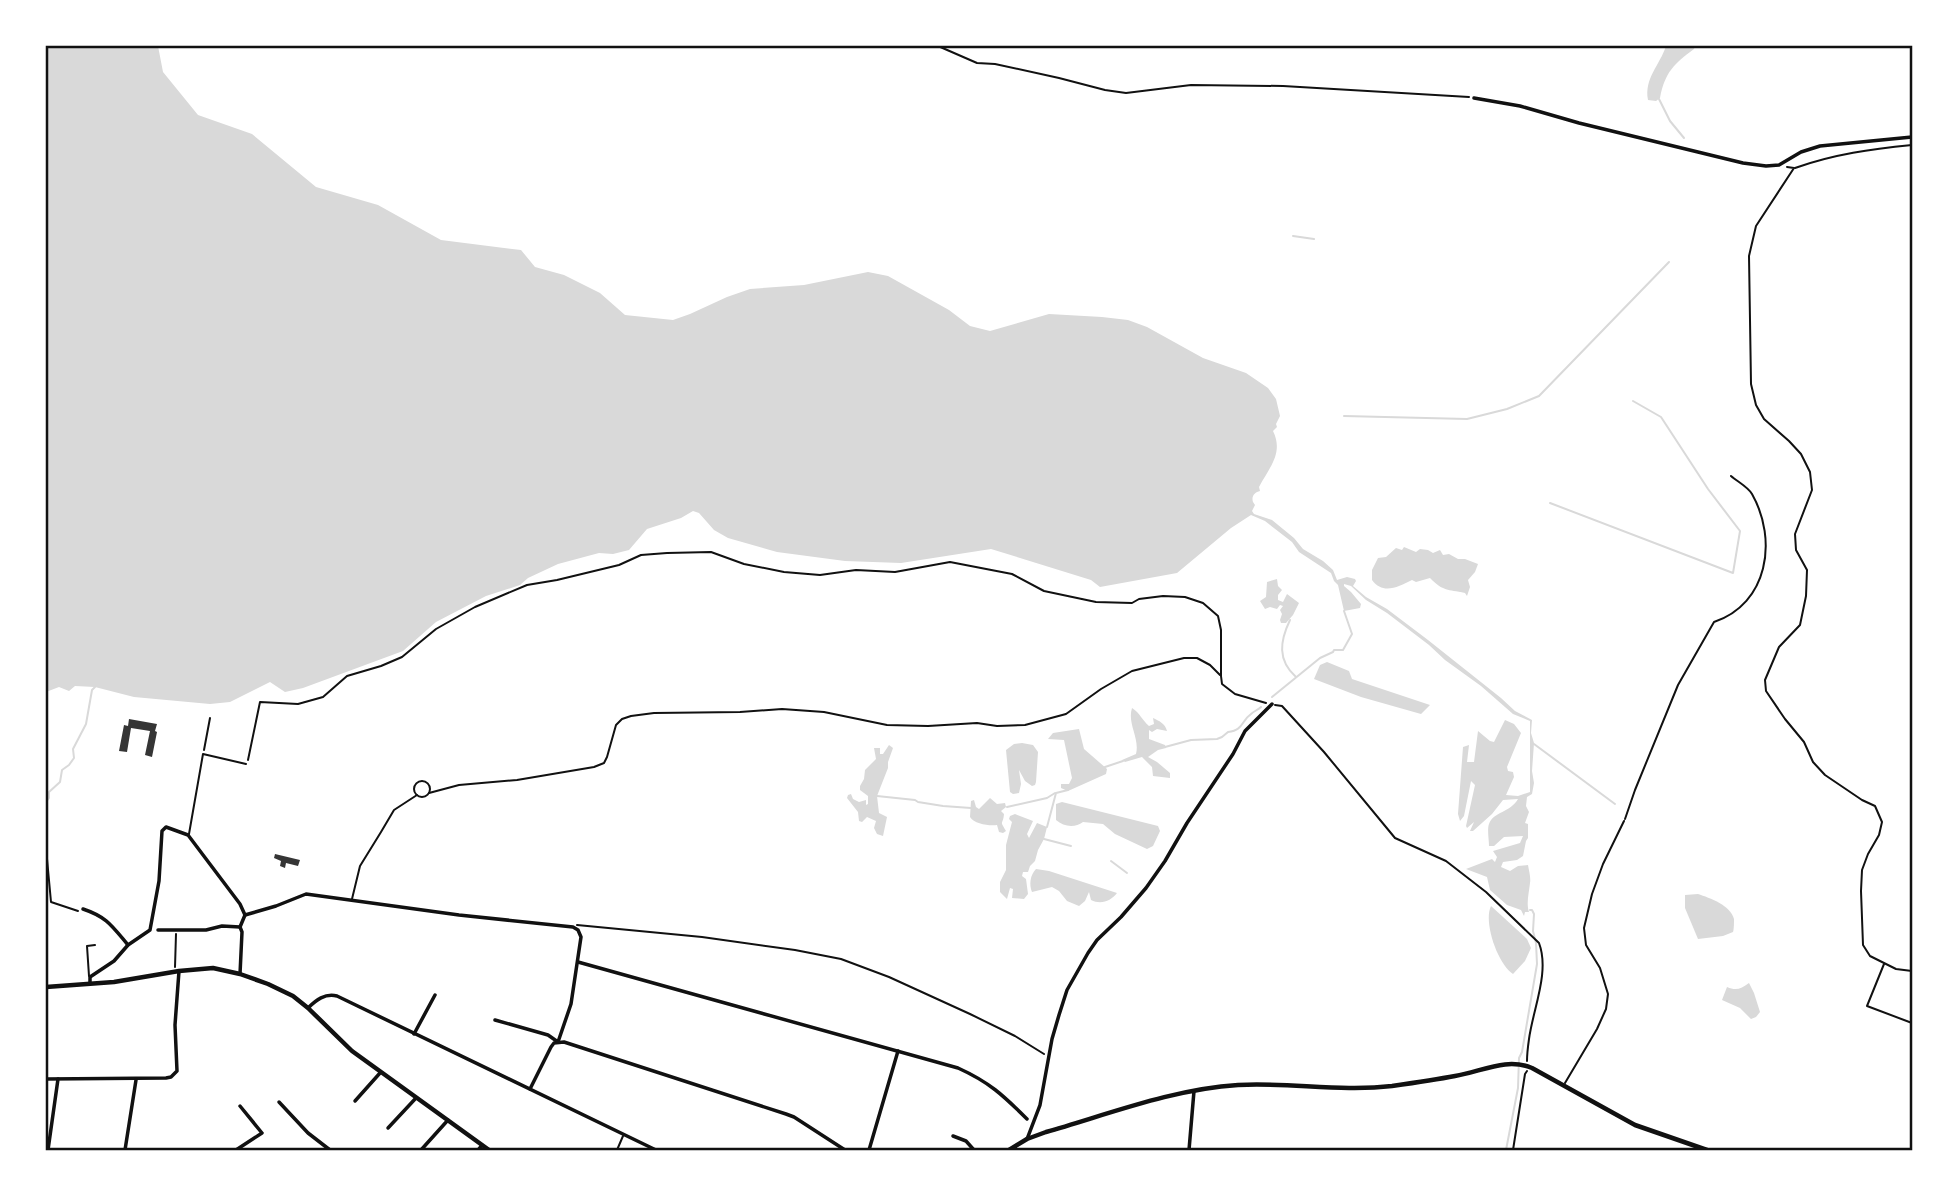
<svg xmlns="http://www.w3.org/2000/svg" width="1958" height="1196" viewBox="0 0 1958 1196" font-family="'Libre Baskerville',serif">
	<style>
		.water { fill: #d9d9d9 }
		.lines { fill: none; stroke-linecap: round; stroke-linejoin: round }
		.stream { stroke: #d9d9d9; stroke-width: 2 }
		.building { fill: #353535 }
		.path { stroke: #111; stroke-width: 2 }
		.service { stroke: #111; stroke-width: 2 }
		.minor { stroke: #111; stroke-width: 3.5 }
		.tertiary { stroke: #111; stroke-width: 4.5 }
		.neatline { fill: none; stroke: #111; stroke-width: 2.5 }
	</style>
	<rect width="100%" height="100%" fill="#fff"/>
	<g class="water">
		<path d="M46,46h112l5,26 35,43 54,19 64,53 62,18 63,35 80,10 14,17 29,8 36,18 25,22 48,5 17,-6 37,-17 23,-8 54,-4 64,-13 20,4 61,34 21,16 20,5 59,-17 53,3 26,3 19,7 56,31 43,15 22,15 8,11 4,17 -4,8 1,3 -4,4c11,22 -4,37 -14,56l1,4c-5,1 -9,5 -7,11l2,3 -3,6 2,3 18,6 22,18 9,11 20,12 10,9 4,10 10,-3 8,2 1,2 -3,5 13,11 21,12 41,31 73,58 14,13 17,9 -1,13 3,10 -2,28 2,12 -2,11 -5,3 -1,9 3,6 -4,11 3,1v14l-2,3 -3,15 -6,4 -14,2 -2,5 9,4 8,-5 10,-1c1,6 3,13 2,18 -1,10 -4,20 -1,29h-4l-1,4 -3,-6 -14,-5 -17,-15 -3,-13 -21,-8 26,-10 3,3 2,-5 -4,-6 27,-8 3,-7 -19,1 -10,9h-5c0,-6 -2,-17 0,-22 4,-12 22,-12 29,-25l-15,1 -11,14 -19,17h-3l4,-9 -7,6 -1,-2 9,-41 -4,-4 -7,35 -4,5 -2,-7 5,-67 6,-2 -2,17h7l4,-31 12,10 4,1 11,-22 9,4 7,9 -14,34 1,4 5,1 1,5 -8,18 12,1 12,-4v-71l-17,-7 -32,-28 -36,-26 -16,-15 -42,-32 -21,-13 -15,-14 -7,-2v2l7,6 10,12 -1,4 -16,3 -6,-26 -4,-4 -3,-8 -32,-21 -7,-10 -27,-21 -14,-6 -20,13 -54,45 -77,14 -9,-7 -100,-31 -90,14 -56,-2 -68,-9 -49,-14 -14,-8 -15,-17 -6,-2 -12,7 -34,11 -18,21 -16,4 -14,-1 -41,11 -30,14 -8,7 -34,11 -50,26 -33,29 -100,37 -18,4 -15,-10 -40,20 -20,2 -76,-7 -39,-10 -20,-1 -6,5 -10,-4 -13,5z"/>
		<path d="M1666,46h29l-1,3c-20,15 -29,23 -34,49l-4,3 -8,-1c-4,-22 12,-35 18,-54z"/>
		<path d="M1404,547l12,5 4,-3 8,1 5,3 7,-3 3,5 6,-1 9,5h7l13,5 -3,8 -7,8 2,7 -3,9 -2,-3c-18,-4 -21,-1 -35,-15l-14,4 -4,-2c-14,7 -29,15 -40,0v-10l6,-12 8,-1 10,-9 6,2z"/>
		<path d="M1277,579l1,7 4,4 -4,5v5l5,2 4,-8 12,9 -6,12 -7,8h-5l-1,-3 2,-6 -2,-4 3,-4 -3,-1 -3,4 -7,-2 -5,2 -5,-8 6,-4 1,-15z"/>
		<path d="M1327,662l22,9 3,8 78,26 -9,9 -60,-17 -47,-18 6,-14z"/>
		<path d="M1132,708c8,5 10,12 17,18l5,-2 -1,-6c6,3 12,5 14,13l-10,-2 -5,3 -3,-2v9l16,6 1,3 -8,2 -10,7 9,5 13,11v5l-17,-2 -1,-9 -10,-10 -17,5 -3,-2 14,-6c4,-16 -9,-30 -4,-46z"/>
		<path d="M1079,729l5,20 23,20 -1,5 -38,17 -7,-3v-4h8l3,-6 -8,-38 -16,-1 5,-6z"/>
		<path d="M1022,743l11,2 5,7 -2,30 -1,3 -3,1 -7,-5 -6,-11 2,14 -2,9 -6,1 -3,-2 -4,-42 8,-6z"/>
		<path d="M889,745l4,3 -5,14v6l-11,28 2,17 8,4 -4,19 -6,-2 -3,-6 2,-7 -9,-4 -5,5 -3,-1 -1,-9 -11,-14 1,-3 3,-1 2,5 6,3 7,-2v5l2,-1v-8l-8,-6v-4l4,-7 1,-9 11,-11 -2,-11h6v6h3z"/>
		<path d="M990,798l7,6 8,-1 1,4 -5,4 3,3c-1,12 -5,5 2,17l-3,2 -4,-1 -2,-7c-8,1 -23,-1 -27,-8l1,-16 3,-1 2,7 3,2z"/>
		<path d="M1062,802l96,24 2,5 -7,15 -6,3 -32,-15 -12,-10 -20,-2c-8,6 -19,5 -27,-2v-16z"/>
		<path d="M1015,814l18,7 -6,13 2,4 8,-15 10,4 -3,12 -6,11 -3,11 -5,5 -2,6h-5l-1,4 4,3 2,15 -4,5 -12,-1 1,-9 -3,-1 -3,11 -7,-7v-10l6,-12v-25l6,-23 -3,-3 1,-3z"/>
		<path d="M1036,869l13,2 68,22c-6,8 -16,12 -26,7l-2,-8 -4,9 -6,5 -12,-5 -8,-10 -7,-4 -20,5c-3,-7 -2,-17 4,-23z"/>
		<path d="M1698,894c12,4 32,11 36,25 0,3 0,10 -1,13l-10,4 -25,3 -13,-31v-13z"/>
		<path d="M1491,906l36,33 4,9 -6,13 -12,13c-15,-9 -30,-52 -22,-68z"/>
		<path d="M1749,983l5,10 6,19 -4,5 -5,2 -11,-11 -18,-8 5,-13c9,4 14,2 22,-4z"/>
	</g>
	<g class="lines">
		<g class="stream">
			<path d="M1659,99l11,22 14,17"/>
			<path d="M1293,236l21,3"/>
			<path d="M1344,416l123,3 40,-10 32,-13 130,-134"/>
			<path d="M1550,503l183,70 7,-42 -32,-42 -47,-72 -28,-16"/>
			<path d="M1290,620c-10,21 -13,40 6,57"/>
			<path d="M1272,697l48,-39 13,-6 1,-2h9l9,-16 -8,-23"/>
			<path d="M1534,744l81,60"/>
			<path d="M1165,747l26,-7 26,-1 5,-2 6,-5c16,-2 13,-11 23,-18 3,-3 7,-4 10,-7"/>
			<path d="M1105,767l18,-6"/>
			<path d="M877,796l38,4 3,2 25,4 28,2"/>
			<path d="M46,802l3,-4v-6l11,-10 2,-12 7,-5 5,-7 -1,-9 13,-25 6,-34 3,-3"/>
			<path d="M1007,807l40,-9 8,-5"/>
			<path d="M1047,827l9,-34 12,-3"/>
			<path d="M1044,839l27,7"/>
			<path d="M1111,861l16,12"/>
			<path d="M1506,1150l12,-62 1,-30 3,-6 15,-88 -1,-21 -3,-12 1,-17 -2,-4h-2"/>
		</g>
	</g>
	<g class="building">
		<path d="M129,719l28,5 -2,7 2,1 -5,25 -7,-2 5,-24 -19,-3 -4,24 -8,-1 5,-26 4,1z"/>
		<path d="M275,854l25,6 -2,6 -12,-3 -1,5 -5,-2 1,-5 -7,-3z"/>
	</g>
	<g class="lines">
		<g class="path">
			<path d="M938,46l39,17 18,1 64,14 46,12 21,3 65,-8 92,1 186,11"/>
			<path d="M1787,167l7,1 -38,58 -7,30 2,128 5,21 8,14 25,22 12,13 9,18 2,18 -17,44 1,16 11,20 -1,26 -6,29 -21,22 -14,33 1,11 19,28 19,23 9,20 12,13 37,25 13,6 7,16 -3,13 -11,19 -6,16 -1,21 2,54 7,11 26,13 16,2"/>
			<path d="M1795,168c39,-14 77,-19 117,-23"/>
			<path d="M1275,705l7,1 42,46 71,86 51,23 40,31 53,51c11,29 -6,66 -10,96 -1,7 -2,15 -2,22"/>
			<path d="M204,750l6,-32"/>
			<path d="M248,760l12,-58 38,2 25,-7 24,-21 34,-10 21,-9 34,-28 39,-22 52,-22 30,-5 62,-15 22,-10 26,-2 44,-1 33,12 40,8 36,3 36,-5 39,2 55,-10 62,12 32,17 52,11 36,1 7,-4 24,-3 22,1 18,6 15,13 3,14v46l1,8 13,10 31,9"/>
			<path d="M429,793l30,-8 58,-5 77,-13 10,-4 3,-6 9,-32 6,-6 9,-3 23,-3 86,-1 42,-3 42,3 63,13 41,1 49,-3 20,3 28,-1 41,-11 35,-25 31,-18 52,-13h13l13,7 10,10"/>
			<path d="M1625,819l10,-29 43,-105 36,-63c54,-18 64,-82 38,-128 -4,-7 -14,-12 -21,-18"/>
			<path d="M46,848l5,54 27,9"/>
			<path d="M577,925l125,12 93,13 46,9 48,18 81,37 45,22 29,18"/>
			<path d="M1884,964l-17,42 45,17"/>
			<path d="M175,967l1,-33"/>
			<path d="M1513,1150l12,-76 2,-3"/>
		</g>
		<g class="service">
			<circle cx="422" cy="789" r="8"/>
			<path d="M189,834l14,-80 43,10"/>
			<path d="M352,899l8,-33 21,-34 13,-22 23,-15"/>
			<path d="M89,976l-2,-30 8,-1"/>
			<path d="M1565,1083l32,-54 9,-20 2,-15 -8,-26 -14,-23 -2,-17 8,-34 11,-30 21,-43"/>
			<path d="M617,1150l6,-14"/>
		</g>
		<g class="minor">
			<path d="M1474,98l46,8 59,17 164,40 23,3 13,-1 22,-13 19,-6 92,-9"/>
			<path d="M83,909c24,8 29,17 45,36"/>
			<path d="M245,915l31,-9 30,-12 153,21 114,12 5,3 3,7 -10,67 -13,38 -10,-7 -53,-15"/>
			<path d="M158,930h48l16,-4 18,1"/>
			<path d="M578,962l380,106c31,14 45,27 69,51"/>
			<path d="M90,983v-6l24,-16 14,-16 22,-15 9,-49 3,-50 4,-4 22,8 52,69 5,11 -5,12 2,5 -2,42"/>
			<path d="M308,1008c8,-8 17,-15 29,-12l319,154"/>
			<path d="M414,1034l21,-39"/>
			<path d="M46,1079l120,-1 5,-1 6,-6 -2,-46 4,-54"/>
			<path d="M530,1089l21,-42 3,-4 10,-1 222,72 8,3 51,33"/>
			<path d="M355,1101l25,-28"/>
			<path d="M279,1102l29,31 22,17"/>
			<path d="M388,1128l28,-30"/>
			<path d="M953,1136l13,5 8,9"/>
			<path d="M1027,1139l13,-34 12,-66 7,-24 8,-25 21,-37 9,-13 24,-23 25,-29 19,-27 22,-38 46,-69 12,-23 27,-27"/>
			<path d="M48,1150l10,-71"/>
			<path d="M125,1150l11,-70"/>
			<path d="M236,1150l26,-17 -22,-27"/>
			<path d="M421,1150l27,-30"/>
			<path d="M478,1150l4,-5"/>
			<path d="M869,1150l29,-99"/>
			<path d="M1189,1150l5,-59"/>
		</g>
		<g class="tertiary">
			<path d="M46,987l68,-5 65,-11 34,-3 27,6 28,10 25,12 15,12 44,43 137,99"/>
			<path d="M1009,1150l18,-11 19,-7c63,-18 127,-43 192,-47 51,-3 102,7 154,1 21,-3 42,-6 63,-10 26,-4 51,-19 77,-8l103,57 72,25"/>
		</g>
	</g>
	<rect width="1958" height="1196" fill="none" stroke="#ffffff" stroke-width="94"/>
	<rect x="47" y="47" width="1864" height="1102" class="neatline"/>
</svg>
